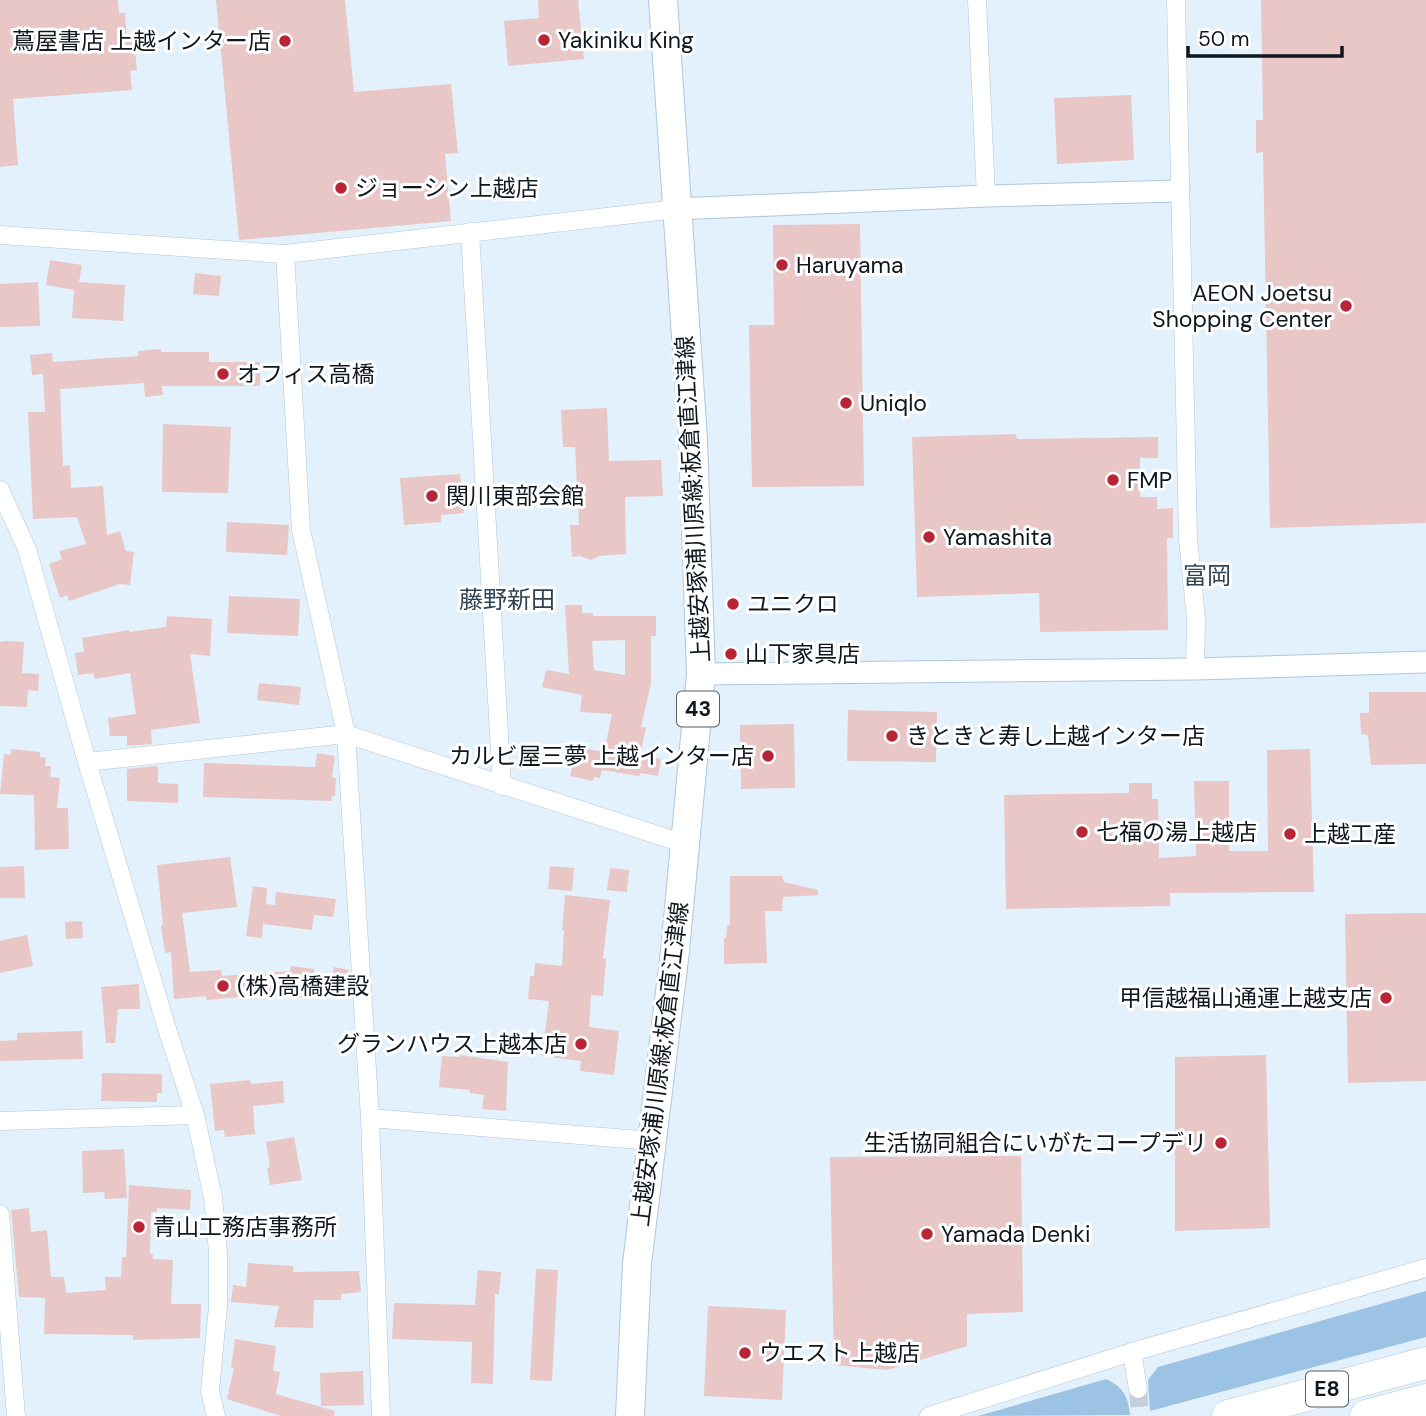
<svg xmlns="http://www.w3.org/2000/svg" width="1426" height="1416" viewBox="0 0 1426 1416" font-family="'DM Sans','Noto Sans JP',sans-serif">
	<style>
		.forest { fill: #9cc3e4 }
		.building { fill: #e8c7c6; fill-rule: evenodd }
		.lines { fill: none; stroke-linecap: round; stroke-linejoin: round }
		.minor-tunnel { stroke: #c3d0dc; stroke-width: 18; stroke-dasharray: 18 9; stroke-linecap: butt }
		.minor-casing { stroke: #b0c7da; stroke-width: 19 }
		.tertiary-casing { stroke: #b0c7da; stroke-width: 23 }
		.primary-casing { stroke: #b0c7da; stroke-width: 30 }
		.motorway-casing { stroke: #b0c7da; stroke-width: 33 }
		.minor { stroke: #fff; stroke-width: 18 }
		.tertiary { stroke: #fff; stroke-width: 21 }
		.primary { stroke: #fff; stroke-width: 28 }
		.motorway { stroke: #fff; stroke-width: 32 }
		.poi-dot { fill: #b72536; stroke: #fff; stroke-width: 2.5 }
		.labels { text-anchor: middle; stroke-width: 6; stroke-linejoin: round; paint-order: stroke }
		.shield { fill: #fff; stroke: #575d62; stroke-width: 2 }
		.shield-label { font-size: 21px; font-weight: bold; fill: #0f171e }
		.poi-label { font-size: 23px; fill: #0f171e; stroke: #fff; text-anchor: start }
		.street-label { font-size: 23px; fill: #0f171e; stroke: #fff }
		.neighbourhood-label { font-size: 24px; fill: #2f4353; stroke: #fff }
	</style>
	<rect width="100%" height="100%" fill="#e3f1fd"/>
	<g class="forest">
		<path d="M1426,1291v46l-276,74 -2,-31 10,-13z"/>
		<path d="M1106,1379c17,8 22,17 24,36l-152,1z"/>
	</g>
	<g class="building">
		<path d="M0,0h118l1,13h6l2,29 7,-1 3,29 -7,1 2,19 -119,9 5,66 -18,2z"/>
		<path d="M216,0h129l9,92 97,-8 7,69 -13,1 6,67 -212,19z"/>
		<path d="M538,0h40l6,59 -76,7 -4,-45 35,-3z"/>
		<path d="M1261,0h165v523l-156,5 -7,-376 -7,1v-33h7z"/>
		<path d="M1131,95l3,65 -77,4 -3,-66z"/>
		<path d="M860,224l4,262 -112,1 -3,-162h25l-1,-100z"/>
		<path d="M50,260l32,5 -3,17 46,3 -2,36 -51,-3 2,-28 -28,-5z"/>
		<path d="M195,273l26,3 -2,20 -26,-2z"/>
		<path d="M38,282l2,44 -40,1v-43z"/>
		<path d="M161,349v3h48v10h51v24h-98l1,9 -18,2 -1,-14 -84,6 3,77 7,-1 1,23 32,-2 4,49 13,-4 6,20 8,1 -4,33 -10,-1 -51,17 -2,-6 -7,3 -11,-34 13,-5 -3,-8 27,-7 -9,-27 -44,2 -5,-107h17l-2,-38 -11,1 -2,-20 22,-2 1,9 85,-6v-5z"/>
		<path d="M607,408l2,53 52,-1 2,36 -38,1 1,57 -27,2 -8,4 -11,-4 -8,1 -2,-32h9l-4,-78h-12l-2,-37z"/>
		<path d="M163,424l68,3 -3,66 -66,-1z"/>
		<path d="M1016,434l1,5 141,-2v21h-18v39h17v12l16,-1v30h-6l1,92 -128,2 -1,-39 -122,4 -5,-160z"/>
		<path d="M460,474l4,39 -23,2v7l-37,3 -4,-47z"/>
		<path d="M227,522l62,3 -2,30 -61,-3z"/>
		<path d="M229,596l71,3 -2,37 -71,-3z"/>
		<path d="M565,605h17v8h11v3h63v20h-5v47l-10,44 5,1 -6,27 21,4 -3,17 -18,-3 -1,3 -37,-6 -2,8 -6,-1 -1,4 -23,-5 7,-29 27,5 8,-38 -32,-2 2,-17 -40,-8 4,-17 23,4zM625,640v35l-31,-5 -2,-29z"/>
		<path d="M167,616l45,3 -2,37 -20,-2 10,69 -49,7 1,14 -25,2v-10h-17l-2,-18 28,-4 -6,-41 -35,6 -2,-6 -15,2 -3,-22 9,-1 -2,-14 47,-8v2l37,-5z"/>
		<path d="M5,641l19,1 -2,31 17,1 -1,17 -10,-1 -1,17 -27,-1v-64z"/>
		<path d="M259,683l42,4 -2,18 -42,-5z"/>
		<path d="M1369,692h57v72l-55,1 -3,-30 -7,-1 -1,-21h9z"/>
		<path d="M848,710l89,2 -1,50 -89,-1z"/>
		<path d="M794,724l1,64 -54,1 -1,-64z"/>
		<path d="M11,749l29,3v5l6,1 -1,8h6l-1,11 10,1 -3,30h11l1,41 -34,1 -1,-55 -34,-1 4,-40 7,1z"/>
		<path d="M1310,749l4,143 -144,1v13l-164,3 -2,-114 125,-2v-10h23v16h6l1,59 37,-2 -2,-75h35v70h39l-1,-101z"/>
		<path d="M317,753l18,3 -3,21 4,1 -1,18h-3l-1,5 -128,-4 1,-34 111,4z"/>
		<path d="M155,766l3,1v16l20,1v19l-51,-2v-32z"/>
		<path d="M230,857l7,50 -55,6 8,59 31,-2 1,6 68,-5 1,-5 23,3 -4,30 -34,-5 -70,6v-4l-32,3 -3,-47 -6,1 -4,-27 2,-1 -6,-60z"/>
		<path d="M24,866l1,32h-25v-31z"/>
		<path d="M550,866l24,2 -2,23 -24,-2z"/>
		<path d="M610,868l19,2 -2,22 -20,-2z"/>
		<path d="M730,876h52l2,6 34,8v5l-35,2 -1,14h-17l2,52 -43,1v-26h2l1,-13h3z"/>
		<path d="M253,886l14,2 -1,16 9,1 1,-13 60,7 -3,18 -19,-2 -2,15 -49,-6 -1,14 -16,-2z"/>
		<path d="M565,895l45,5 -7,58 3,1 -3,37 -12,-1 -2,32 30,4 -5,44 -34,-4 1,-10 -39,-5 7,-55 -21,-2 2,-23h4l1,-13 27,3 2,-36h-2z"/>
		<path d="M1426,913v168l-78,2 -3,-169z"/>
		<path d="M82,921l1,17 -17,1 -1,-17z"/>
		<path d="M27,935l6,31 -33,7v-32z"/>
		<path d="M334,967l15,3 -2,19 -16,-3z"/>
		<path d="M139,984l1,25h-22l-3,34h-9l-5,-56z"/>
		<path d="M82,1031l1,28 -83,2v-20l17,-1v-7z"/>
		<path d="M460,1055l48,7 -2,49 -24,-2 2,-14 -14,-2v-3l-31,-3 3,-31 18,1z"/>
		<path d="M1266,1055l4,173 -95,3v-174z"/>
		<path d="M102,1073l60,1v19h-5v9l-56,-1z"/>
		<path d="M250,1080l1,4 32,-3 1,22 -31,3 2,28 -30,3 -1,-7 -9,1 -5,-47z"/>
		<path d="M294,1137l8,43 -32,5 -3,-17 3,-1 -4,-25z"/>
		<path d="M124,1149l3,49 -22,1 -1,-7 -21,1 -1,-42z"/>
		<path d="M1021,1156l2,156 -56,2v32l-80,24 -53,-5 -4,-208z"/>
		<path d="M129,1185l62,5 -1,20 -33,-2v4h-6l-1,42h3v5l20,1 -2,44h30l-1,34 -67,2v-5l-89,-1 1,-36 -26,-1 -8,-87 18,-2 2,24 16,-2 4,47h13l2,16 40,-3 -1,-13h16l1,-20h4z"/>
		<path d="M248,1263l45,3v6l66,-1 2,21 -20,2v6h-27l-1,28 -39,-1 5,-21 -48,-4 2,-17 13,2z"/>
		<path d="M536,1269l22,1 -6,111 -22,-1z"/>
		<path d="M478,1270l23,2 -2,22h-4l-2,90 -22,-1 1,-41 -80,-3 2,-36 81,2z"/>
		<path d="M708,1306l78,4 -4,90 -78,-4z"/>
		<path d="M235,1339l41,7 -3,25 7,1 -4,22 59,17 -1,5h-53l-54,-17 7,-31 -3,-1z"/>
		<path d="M363,1371l1,34 -43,1 -1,-33z"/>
	</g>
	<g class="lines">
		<path class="minor-tunnel" d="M1138,1389l2,27"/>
		<g class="minor-casing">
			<g id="minor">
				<path d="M977,0l9,196"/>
				<path d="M1176,0l12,538 8,81 -1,50"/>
				<path d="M470,232l32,554"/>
				<path d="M0,235l285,19 391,-45"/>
				<path d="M285,254l16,276 45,204 24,384 11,298"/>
				<path d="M0,490l27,59 60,213 80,267 28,86 18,82 5,55v54l-8,85 6,25"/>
				<path d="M87,762l259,-28 339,110"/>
				<path d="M370,1118l282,23"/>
				<path d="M0,1121l195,-6"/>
				<path d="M0,1214l16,202"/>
				<path d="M1132,1352l6,37"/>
				<path d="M929,1416l203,-64 294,-84"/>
			</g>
		</g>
		<g class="tertiary-casing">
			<g id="tertiary">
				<path d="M676,209l310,-13 193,-5"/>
				<path d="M701,674l494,-5 231,-7"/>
			</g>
		</g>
		<g class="primary-casing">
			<path id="primary" d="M630,1416l7,-152 38,-313 26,-277 -8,-235 -30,-439"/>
		</g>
		<g class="motorway-casing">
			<g id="motorway">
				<path d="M1228,1416l198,-53"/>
				<path d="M1366,1416l60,-16"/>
			</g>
		</g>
		<use href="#minor" class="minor"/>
		<use href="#tertiary" class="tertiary"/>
		<use href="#primary" class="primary"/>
		<use href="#motorway" class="motorway"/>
	</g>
	<g class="poi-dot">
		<circle cx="544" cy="40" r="7"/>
		<circle cx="285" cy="41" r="7"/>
		<circle cx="341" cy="188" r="7"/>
		<circle cx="782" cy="265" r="7"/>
		<circle cx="1346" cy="306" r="7"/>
		<circle cx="223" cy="374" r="7"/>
		<circle cx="846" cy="403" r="7"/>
		<circle cx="1113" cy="480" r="7"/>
		<circle cx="432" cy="496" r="7"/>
		<circle cx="929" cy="537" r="7"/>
		<circle cx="733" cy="604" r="7"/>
		<circle cx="731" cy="654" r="7"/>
		<circle cx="892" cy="736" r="7"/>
		<circle cx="768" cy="756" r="7"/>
		<circle cx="1082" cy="832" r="7"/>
		<circle cx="1290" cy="834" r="7"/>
		<circle cx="223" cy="986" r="7"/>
		<circle cx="1386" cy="998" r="7"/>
		<circle cx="581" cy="1044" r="7"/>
		<circle cx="1221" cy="1143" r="7"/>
		<circle cx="139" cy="1227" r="7"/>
		<circle cx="927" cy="1234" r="7"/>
		<circle cx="745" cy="1353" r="7"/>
	</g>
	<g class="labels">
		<g class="shield">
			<rect x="677" y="691.5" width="42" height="35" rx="5"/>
			<rect x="1306" y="1371.5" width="42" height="35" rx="5"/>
		</g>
		<g class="shield-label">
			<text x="698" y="716">43</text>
			<text x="1327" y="1396">E8</text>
		</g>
		<g class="poi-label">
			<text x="558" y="48">Yakiniku King</text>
			<text x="271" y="49" text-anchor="end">蔦屋書店 上越インター店</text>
			<text x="355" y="196">ジョーシン上越店</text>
			<text x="796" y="273">Haruyama</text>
			<text x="1332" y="301" text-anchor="end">AEON Joetsu<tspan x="1332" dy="26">Shopping Center</tspan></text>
			<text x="237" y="382">オフィス高橋</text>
			<text x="860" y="411">Uniqlo</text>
			<text x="1127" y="488">FMP</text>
			<text x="446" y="504">関川東部会館</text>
			<text x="943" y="545">Yamashita</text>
			<text x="747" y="612">ユニクロ</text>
			<text x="745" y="662">山下家具店</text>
			<text x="906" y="744">きときと寿し上越インター店</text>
			<text x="754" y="764" text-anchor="end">カルビ屋三夢 上越インター店</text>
			<text x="1096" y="840">七福の湯上越店</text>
			<text x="1304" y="842">上越工産</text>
			<text x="237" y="994">(株)高橋建設</text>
			<text x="1372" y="1006" text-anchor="end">甲信越福山通運上越支店</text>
			<text x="567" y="1052" text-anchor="end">グランハウス上越本店</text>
			<text x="1207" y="1151" text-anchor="end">生活協同組合にいがたコープデリ</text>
			<text x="153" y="1235">青山工務店事務所</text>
			<text x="941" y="1242">Yamada Denki</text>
			<text x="759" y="1361">ウエスト上越店</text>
		</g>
		<g class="street-label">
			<text transform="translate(693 499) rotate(-93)" y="8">上越安塚浦川原線;板倉直江津線</text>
			<text transform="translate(660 1064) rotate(-83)" y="8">上越安塚浦川原線;板倉直江津線</text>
		</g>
		<g class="neighbourhood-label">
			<text x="1207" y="584">富岡</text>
			<text x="507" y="608">藤野新田</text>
		</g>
	</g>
	<path d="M1188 46v10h154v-10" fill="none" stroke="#0f171e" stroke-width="3.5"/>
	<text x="1198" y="46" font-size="21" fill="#0f171e" stroke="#ffffff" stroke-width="5" paint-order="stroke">50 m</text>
</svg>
